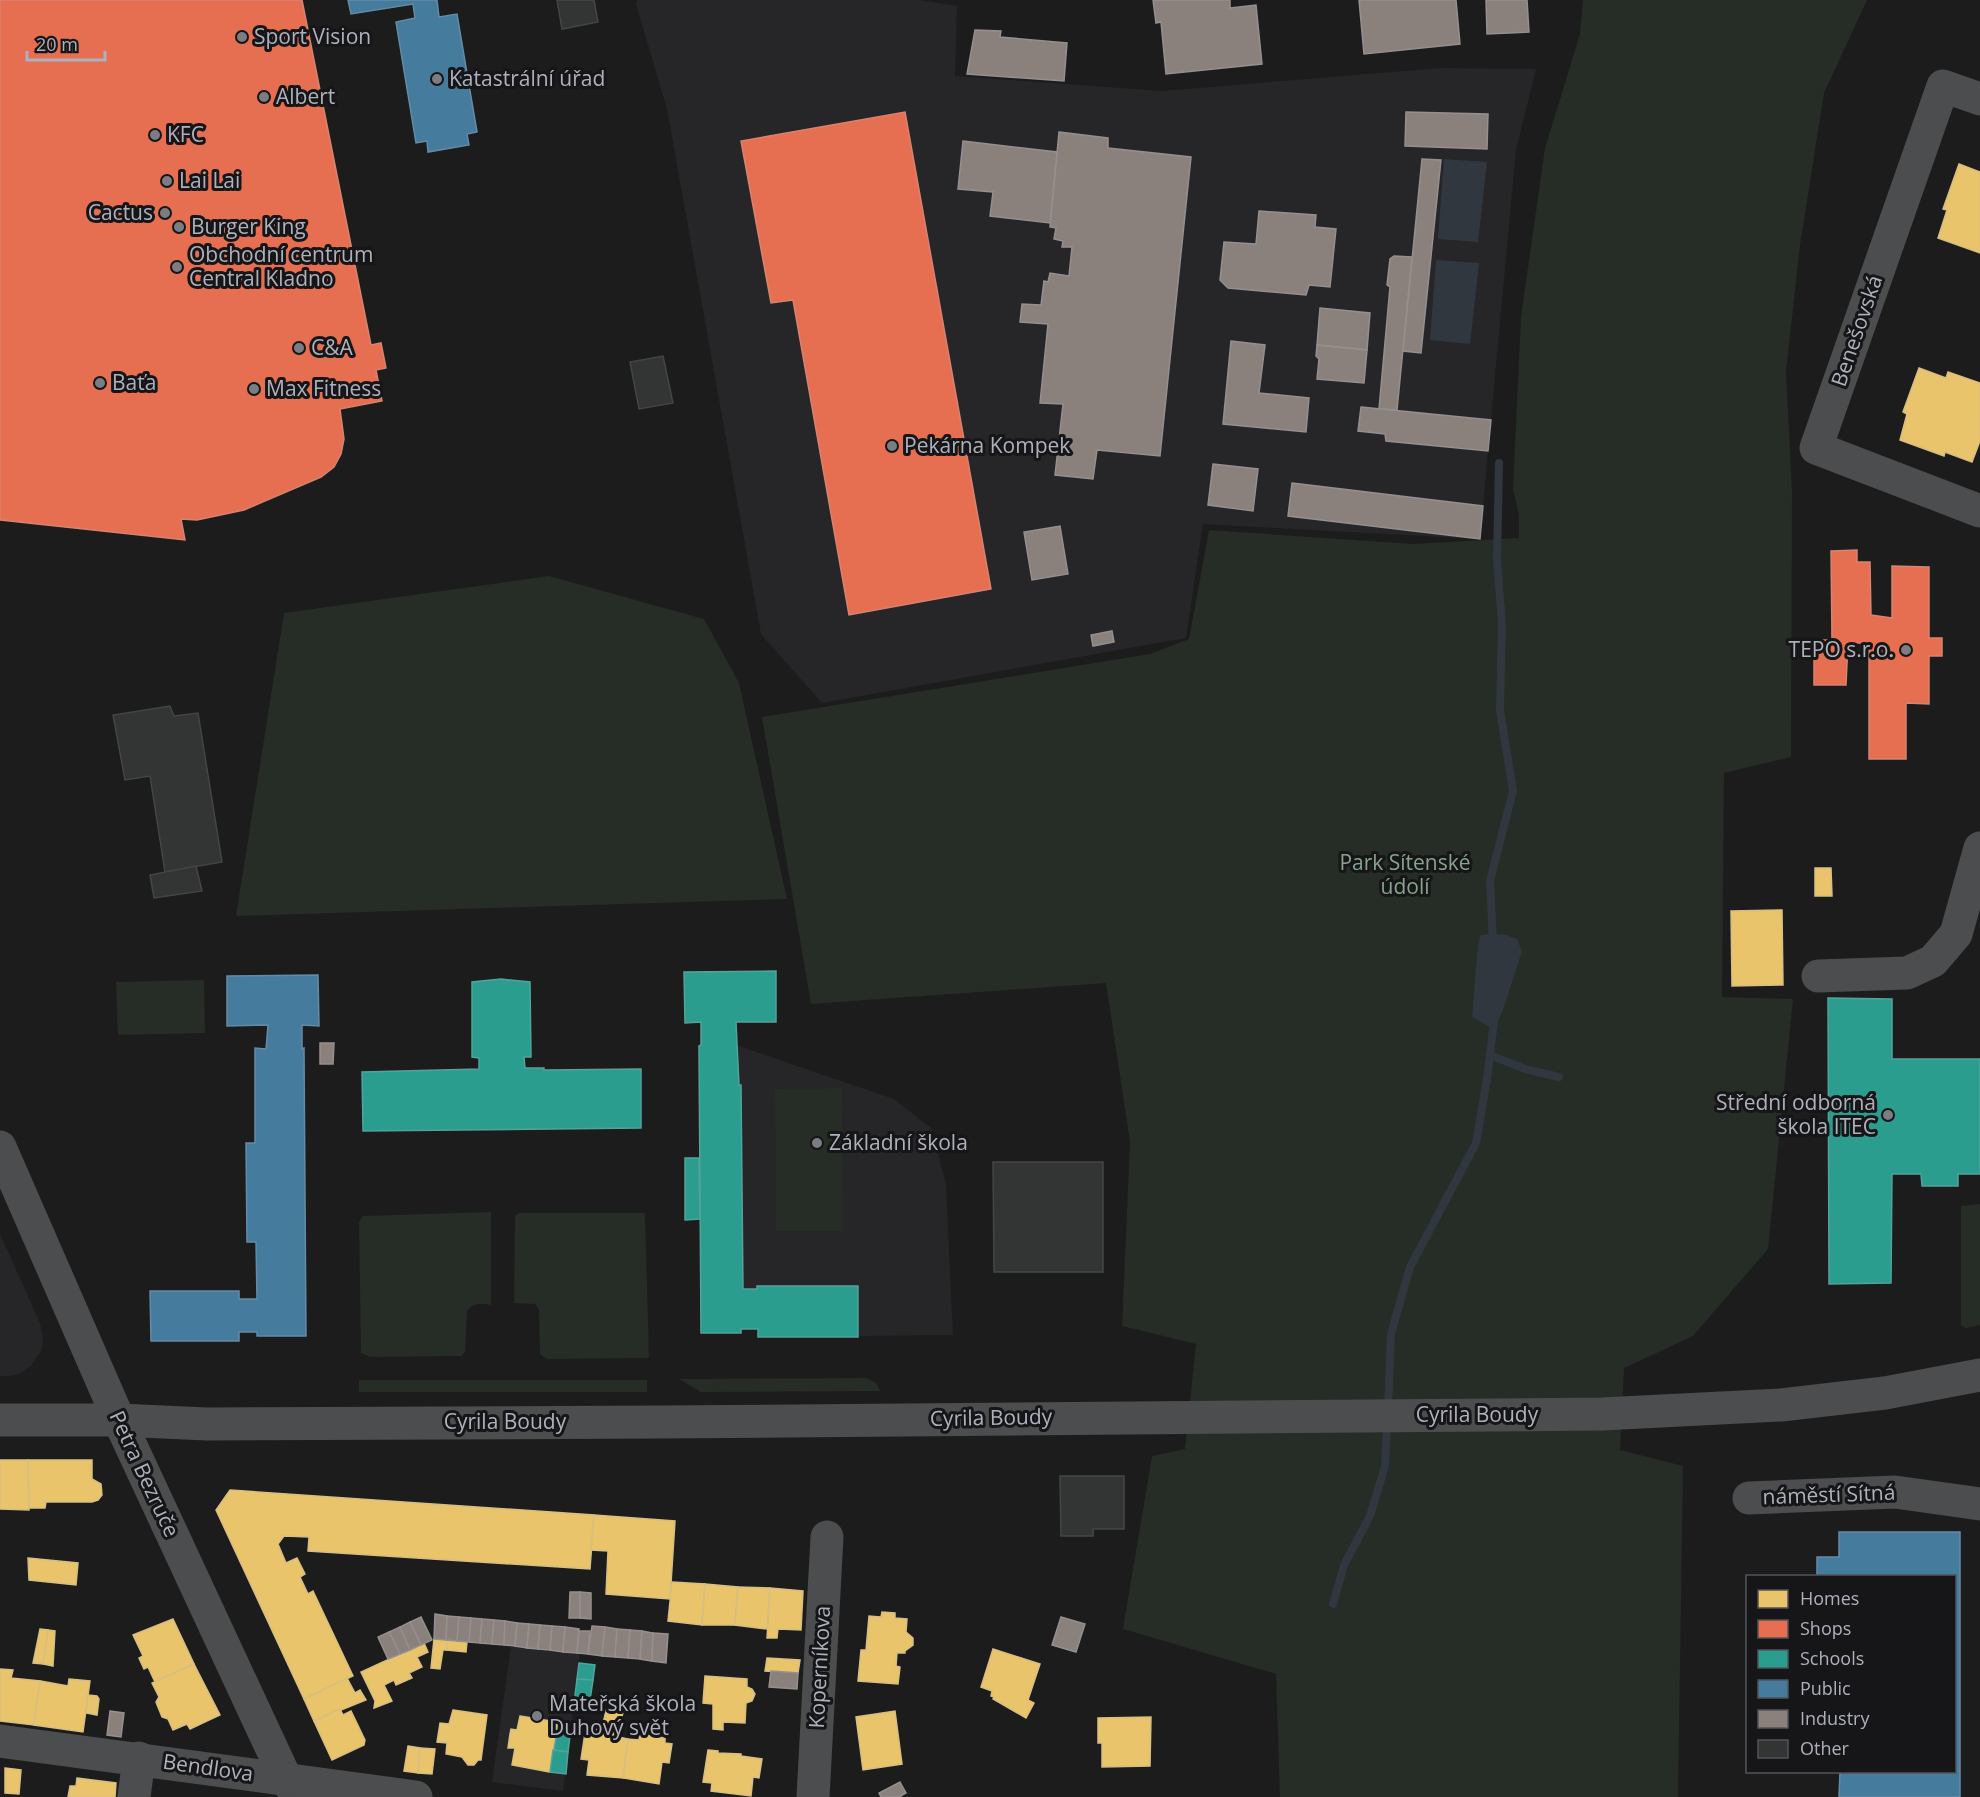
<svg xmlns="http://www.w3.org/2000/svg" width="1980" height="1797" viewBox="0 0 1980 1797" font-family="'Open Sans',sans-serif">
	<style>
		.built { fill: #262628 }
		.green { fill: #262c26 }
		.water { fill: #31373f }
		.homes { fill: #e9c46a; stroke: #d7be82; stroke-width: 1.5 }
		.shops { fill: #e76f51; stroke: #d68371; stroke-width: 1.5 }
		.schools { fill: #2a9d8f; stroke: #52a39c; stroke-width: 1.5 }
		.public { fill: #457b9d; stroke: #648ba6; stroke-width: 1.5 }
		.industry { fill: #8a817c; stroke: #958f8f; stroke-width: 1.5 }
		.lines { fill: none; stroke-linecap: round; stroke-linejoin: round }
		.stream { stroke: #31373f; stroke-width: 8 }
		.building { fill: #333434; stroke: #444548; stroke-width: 1.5 }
		.minor { stroke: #4c4d4e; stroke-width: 33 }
		.poi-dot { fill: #7b7d83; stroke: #161618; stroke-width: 2 }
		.labels { text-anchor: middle; stroke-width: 6; stroke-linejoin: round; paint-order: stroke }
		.poi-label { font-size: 21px; fill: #aeb1bb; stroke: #161618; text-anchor: start }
		.street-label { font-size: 21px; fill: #aeb1bb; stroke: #161618 }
		.park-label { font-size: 21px; fill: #87a48b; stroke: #161618 }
	</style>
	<rect width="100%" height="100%" fill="#1c1c1c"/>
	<g class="built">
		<path d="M638,0h281l38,6 -2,70 207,15 279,-23 95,1 -20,81 -36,389 -277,-15 -17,114 -364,65 -61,-69 -94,-525 -31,-105z"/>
		<path d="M684,972l92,50h-41l1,23 158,54 37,29 15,56 7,151 -195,2 -1,-8h-16l-1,4h-40v-113h-15v-62h14l-1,-113h3v-22l-16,-1z"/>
		<path d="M0,1234l40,89 3,17 -2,11 -10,15 -12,8 -10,2h-9z"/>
		<path d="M511,1646l69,7 -17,138 -71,-9z"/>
	</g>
	<g class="green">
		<path d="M1583,0h284l-43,93 -24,152 -14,127 6,118 -1,267 -67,16 -2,224 71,2 -25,250 -75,87 -69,32 -4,82 63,16 -5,331h-398l-4,-123 -153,-45 29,-173 33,-7 11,-105 -74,-18 8,-184 -24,-159 -295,21 -49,-287 388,-63 39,-15 20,-109 204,14 106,-6v-23l-6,-26 8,-172 24,-169 35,-114z"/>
		<path d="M549,576l155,43 35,64 48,216 -551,17 48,-303z"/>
		<path d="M204,980l1,53 -87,2 -2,-53z"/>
		<path d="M842,1088l1,143h-67l-1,-142z"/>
		<path d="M1980,1204v121l-14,3 -5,-3v-119z"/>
		<path d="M491,1212v93c-10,-1 -17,-3 -24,6l-2,41 -3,4 -92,1 -9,-4 -2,-131 4,-6z"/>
		<path d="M519,1213h126l4,145 -102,1 -7,-5 -1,-44 -4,-6 -21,-1 1,-87z"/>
		<path d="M866,1378l10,5 4,8 -179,1 -22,-13z"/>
		<rect x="359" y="1380" width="288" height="12"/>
	</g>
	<g class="water">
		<path d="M1444,159l43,3 -9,80 -40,-3z"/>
		<path d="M1436,260l43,3 -9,81 -40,-4z"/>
		<path d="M1493,934l13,1 11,4 5,12 -19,59 -9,19 -22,-12 6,-72 3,-10z"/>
	</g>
	<g class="homes">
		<path d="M1959,164l21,8v81l-42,-15 9,-28 -4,-1z"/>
		<path d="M1919,368l27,10 2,-6 32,11v58l-8,21 -27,-10 -1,4 -44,-16 7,-26 -4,-2z"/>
		<path d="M1815,868h16l1,28h-17z"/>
		<path d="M1782,910l1,75 -51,1 -1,-75z"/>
		<path d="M0,1460h28l1,50 -29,-1z"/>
		<path d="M28,1460h64v19l9,5 1,11 -4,5 -6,2h-46l-1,6h-16z"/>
		<path d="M230,1490l364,25 -4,54 -282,-18 1,-14 -25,-1 -6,8 8,19 11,-5 8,16 -5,3 8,17 5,-3 40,85 -49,23 -88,-189z"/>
		<path d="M594,1515l81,6 -5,78 -64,-5 2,-43 -17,-1z"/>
		<path d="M28,1558l50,5 -2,22 -47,-5z"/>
		<path d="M672,1582l33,2 -3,41 -34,-4z"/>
		<path d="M705,1584l33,3 -3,38h-33z"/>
		<path d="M738,1587l32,1 -3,41 -32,-4z"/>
		<path d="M770,1588l33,3 -2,39 -23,-1 -1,9h-10z"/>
		<path d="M882,1612l13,1v5l12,1 -1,13 7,6v7l-8,6v2h-8l-1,13 4,1 -2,17 -40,-3 3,-31h5l3,-34 12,1z"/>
		<path d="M173,1619l21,45 -39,18 -7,-15 -4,2 -5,-11 4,-2 -10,-21z"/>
		<path d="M40,1629l8,1 -5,34 -10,-1z"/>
		<path d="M48,1630l7,1 -2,35 -10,-2z"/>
		<path d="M434,1639l13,1v10h-4l-3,19 -9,-1z"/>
		<path d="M447,1640l20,2 -1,10 -19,-2z"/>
		<path d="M424,1643l4,9 -11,5 5,10 -13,6 3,5 -16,7 -2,-5 -10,5 8,16 -18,7 1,-7 -14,-29z"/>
		<path d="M993,1649l47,15 -12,36 6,3 -8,15 -33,-19 1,-2 -3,-1 1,-5 -11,-4z"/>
		<path d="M767,1658l33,2 -2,13 -33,-2z"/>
		<path d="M194,1664l26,51 -30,14 -3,-5 -14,6 -5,-11 -6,-2 -6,-15 3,-5 -7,-14z"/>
		<path d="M0,1669l13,1 -2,8 29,3 -6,44 -34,-4z"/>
		<path d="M705,1676l42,3v8l5,2 3,5 -3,7 -6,2 -1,20 -22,-1v8l-10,-1v-25l-10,-1z"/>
		<path d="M347,1678l8,15 5,-3 6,10 -52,21 -10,-22z"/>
		<path d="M69,1679l21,2 -7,51 -49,-7 6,-44 28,5z"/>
		<path d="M88,1695l9,1 2,3 -2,16 -11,-2z"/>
		<path d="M340,1709l3,6 8,-4 14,29 -1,5 -32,15 -18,-39z"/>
		<path d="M453,1710l34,5 -6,45h-3l-4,5h-6l-6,-8 -16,-3 1,-11 -10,-1 3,-19 9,1z"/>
		<path d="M606,1710l17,2 -4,20 -17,-3z"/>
		<path d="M895,1711l7,53 -39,6 -7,-53z"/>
		<path d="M520,1716l38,6 -8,50 -38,-7 3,-17h-7l2,-14 1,-5 6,1z"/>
		<path d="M1151,1717l-1,49 -48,1v-24h-4v-25z"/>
		<path d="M593,1729l26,3v5l9,2 -5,39 -36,-3 2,-15 -8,-1 4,-26 8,1z"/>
		<path d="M640,1734l25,4v5l7,1 -3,19 -7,-1 -3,22 -36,-6 5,-39 11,1z"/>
		<path d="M408,1746l12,2 -2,25 -14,-2z"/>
		<path d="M420,1748l15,1 -3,25 -14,-1z"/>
		<path d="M708,1750l10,1v2l23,1v2l21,3 -3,19 -6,-1 -2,19 -40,-5 1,-8 -9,-1z"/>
		<path d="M5,1768l16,2 -2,24 -14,-1z"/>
		<path d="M77,1778l39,5 -1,14h-47l2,-11h6z"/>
	</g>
	<g class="shops">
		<path d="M0,0h302l69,345 10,-2 5,25 -10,2 6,31 -42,8 4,30 -3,15 -7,13 -13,10 -77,33 -47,10 -16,-1 4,21 -185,-20z"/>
		<path d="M905,112l86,477 -142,26 -56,-315 -22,3 -30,-162z"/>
		<path d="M1857,550v12h13l1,53 21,3v-52l37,1v71h13v18h-13v48l-23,-1v56h-37v-116h-21l-2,42h-32v-45h18l-1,-89z"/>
	</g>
	<g class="schools">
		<path d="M776,971v51h-40l3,63h2l2,204h14v-3h101v51h-100v-8h-17v4h-40l-2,-287 2,-1v-23l-16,1 -1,-51z"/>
		<path d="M501,979l29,3 1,75h-7l1,11h19v2l97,-1v59l-278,3 -1,-59 117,-3v-11l-7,-1v-75z"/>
		<path d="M1828,998l64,1v60h88v115h-22v12h-36l-1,-12h-29l-1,109 -62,1z"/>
		<path d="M685,1158h14l1,61 -15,1z"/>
		<path d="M579,1663l16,2 -2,15 -16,-1z"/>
		<path d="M577,1679l16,1 -4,27 -15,-3z"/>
		<path d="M558,1726l13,2 -3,24 -14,-2z"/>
		<path d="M553,1750l15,2 -2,22 -16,-2z"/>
	</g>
	<g class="public">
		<path d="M348,0h89l2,17 18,-3 20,118 -10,2 2,11 -41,7 -1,-11 -11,2 -20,-121 19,-4 -2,-14 -62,10z"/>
		<path d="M318,975l1,51 -17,-1v24l2,-1 2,288h-49v-4h-18v9h-88l-1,-50h89v8h18l-1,-57h-9l-1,-99h9v-95l11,1 2,-24 -41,1v-50z"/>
		<path d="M1839,1532h121v265h-121l1,-25h114v-196h-137v-19h22z"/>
	</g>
	<g class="industry">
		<path d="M1153,0h77v8l26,-3 6,59 -96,10 -5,-52 -5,1z"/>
		<path d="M1359,0h97l4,44 -96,10z"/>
		<path d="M1486,0h41l2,32 -42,2z"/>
		<path d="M975,30l26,1 -1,6 67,6 -3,38 -97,-7z"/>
		<path d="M1406,112l82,2 -1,35 -82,-3z"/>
		<path d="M1059,132l49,6v10l83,9 -31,299 -63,-6 -4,29 -38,-4 8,-71 -23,-1 8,-79 -28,-2 2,-18 19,1 3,-24 4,1 2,-9 19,3 3,-29h-10l1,-6 -9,-2 2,-11 -6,-1z"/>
		<path d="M963,141l94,11 -7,71 -60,-7 3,-24 -35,-3z"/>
		<path d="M1422,159l19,1 -20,193 -18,-2z"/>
		<path d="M1259,211l57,4 -1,12 21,2 -6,58 -21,-2 -3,10 -78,-7 -8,-8 4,-38 32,2z"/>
		<path d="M1394,256l18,1 -15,153 -18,-1 11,-122 -3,-2 3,-26z"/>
		<path d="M1320,308l50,5 -3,37 -50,-5z"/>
		<path d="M1231,341l34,4 -6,48 50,5 -3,34 -83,-8z"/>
		<path d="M1317,345l50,5 -3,33 -47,-4 2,-20 -3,-3z"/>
		<path d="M1361,407l130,13 -3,31 -102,-10 -1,-7 -27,-3z"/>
		<path d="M1213,464l45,5 -5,42 -45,-6z"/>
		<path d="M1292,483l191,23 -3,33 -192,-23z"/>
		<path d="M1060,526l8,48 -36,6 -8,-48z"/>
		<path d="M1112,631l2,11 -21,4 -2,-11z"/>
		<path d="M320,1043h14l-1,21h-13z"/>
		<path d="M570,1592h10v26h-11z"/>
		<path d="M580,1592l11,1v26l-11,-1z"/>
		<path d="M435,1614l12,2 -1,24 -12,-1z"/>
		<path d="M447,1616l12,1 -2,24 -11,-1z"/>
		<path d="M421,1617l11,23 -11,5 -11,-23z"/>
		<path d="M459,1617l12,1 -2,24 -12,-1z"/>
		<path d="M1061,1617l24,7 -9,28 -24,-7z"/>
		<path d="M471,1618l11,1 -2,24 -11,-1z"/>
		<path d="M482,1619l12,1 -2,24 -12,-1z"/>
		<path d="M494,1620l11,1 -1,24 -12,-1z"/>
		<path d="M505,1621l12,2 -2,23 -11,-1z"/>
		<path d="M410,1622l11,23 -11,5 -10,-23z"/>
		<path d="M517,1623l12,1 -2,24 -12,-2z"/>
		<path d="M529,1624l11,1 -2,24 -11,-1z"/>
		<path d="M540,1625l12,1 -2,24 -12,-1z"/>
		<path d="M552,1626l13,1 -2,25 -13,-2z"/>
		<path d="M592,1626l13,1 -3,29 -14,-2z"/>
		<path d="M400,1627l10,23 -10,4 -11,-22z"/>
		<path d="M565,1627l14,2 -2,24 -14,-1z"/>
		<path d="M605,1627l12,2 -2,28 -13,-1z"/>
		<path d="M617,1629l13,1 -2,28 -13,-1z"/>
		<path d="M630,1630l12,1 -2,28 -12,-1z"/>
		<path d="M579,1631h11l-2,23 -11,-1z"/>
		<path d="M642,1631l11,2 -1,28 -12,-2z"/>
		<path d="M389,1632l11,22 -12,5 -10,-22z"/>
		<path d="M653,1633l15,1 -2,29 -14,-2z"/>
		<path d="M771,1671l27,2 -1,16 -28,-2z"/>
		<path d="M110,1711l14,2 -3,24 -14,-2z"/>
		<path d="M900,1782l6,11 -7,4h-18l-2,-4z"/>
	</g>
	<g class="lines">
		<g class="stream">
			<path d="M1493,943l-3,-62 23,-90 -13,-81 2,-85 -5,-65 2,-97"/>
			<path d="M1490,1055l35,14 34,8"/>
			<path d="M1388,1409l3,-75 19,-67 66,-124 11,-64 7,-58"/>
			<path d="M1333,1604l11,-39 26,-49 15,-50 2,-42"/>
		</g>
	</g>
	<g class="building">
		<path d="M557,0h37l4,22 -36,7z"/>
		<path d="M663,356l10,47 -34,6 -9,-47z"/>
		<path d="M170,706l4,10 24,-3 24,149 -57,10 -15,-96 -25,4 -12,-65z"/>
		<path d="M196,866l6,25 -48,7 -4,-23z"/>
		<path d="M993,1162h110v110h-109z"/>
		<path d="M1060,1476h64v53h-31v7h-32z"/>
	</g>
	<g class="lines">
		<g class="minor">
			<path d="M1980,99l-37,-13 -127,362 164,63"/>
			<path d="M1818,976l89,-3 26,-12 23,-27 24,-86"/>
			<path d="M0,1147l119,273 167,359 12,18"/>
			<path d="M0,1420h119l88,4 455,-2 940,-8 179,-9 104,-12 95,-18"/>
			<path d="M1749,1498l146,-6 85,12"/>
			<path d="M0,1741l416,56"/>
			<path d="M134,1797l5,-39"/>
			<path d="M813,1797l14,-260"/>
		</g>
	</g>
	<g class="poi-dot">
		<circle cx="242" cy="37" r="6"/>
		<circle cx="437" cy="79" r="6"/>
		<circle cx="264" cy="97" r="6"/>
		<circle cx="155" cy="135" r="6"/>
		<circle cx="167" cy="181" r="6"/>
		<circle cx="165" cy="213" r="6"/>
		<circle cx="179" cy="227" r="6"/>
		<circle cx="177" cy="267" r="6"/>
		<circle cx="299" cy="348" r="6"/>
		<circle cx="100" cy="383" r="6"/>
		<circle cx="254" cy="389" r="6"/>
		<circle cx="892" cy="446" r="6"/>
		<circle cx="1906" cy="650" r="6"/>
		<circle cx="1888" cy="1115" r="6"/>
		<circle cx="817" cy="1143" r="6"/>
		<circle cx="537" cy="1716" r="6"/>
	</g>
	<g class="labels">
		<g class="poi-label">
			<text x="254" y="44">Sport Vision</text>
			<text x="449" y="86">Katastrální úřad</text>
			<text x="276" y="104">Albert</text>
			<text x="167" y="142">KFC</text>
			<text x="179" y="188">Lai Lai</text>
			<text x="153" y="220" text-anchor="end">Cactus</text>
			<text x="191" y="234">Burger King</text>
			<text x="189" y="262">Obchodní centrum<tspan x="189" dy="24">Central Kladno</tspan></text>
			<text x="311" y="355">C&amp;A</text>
			<text x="112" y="390">Baťa</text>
			<text x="266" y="396">Max Fitness</text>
			<text x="904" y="453">Pekárna Kompek</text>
			<text x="1894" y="657" text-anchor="end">TEPO s.r.o.</text>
			<text x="1876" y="1110" text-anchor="end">Střední odborná<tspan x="1876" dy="24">škola ITEC</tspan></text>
			<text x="829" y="1150">Základní škola</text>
			<text x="549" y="1711">Mateřská škola<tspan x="549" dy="24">Duhový svět</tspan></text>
		</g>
		<g class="street-label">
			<text transform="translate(1857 331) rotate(-71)" y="7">Benešovská</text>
			<text x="1477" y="1422">Cyrila Boudy</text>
			<text transform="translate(991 1418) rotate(-1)" y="7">Cyrila Boudy</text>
			<text x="505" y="1429">Cyrila Boudy</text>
			<text transform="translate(144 1474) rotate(65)" y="7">Petra Bezruče</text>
			<text transform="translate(1829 1495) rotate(-2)" y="7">náměstí Sítná</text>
			<text transform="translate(820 1667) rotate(-87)" y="7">Koperníkova</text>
			<text transform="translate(208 1768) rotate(8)" y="7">Bendlova</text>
		</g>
		<g class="park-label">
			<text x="1405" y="870">Park Sítenské<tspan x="1405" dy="24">údolí</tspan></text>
		</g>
	</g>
	<rect x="1746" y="1575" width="210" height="198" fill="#161618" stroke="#535459" stroke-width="1.5"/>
	<rect x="1758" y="1590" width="30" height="18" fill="#e9c46a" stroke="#535459" stroke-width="1.5"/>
	<text x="1800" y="1605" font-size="18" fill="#aeb1bb">Homes</text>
	<rect x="1758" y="1620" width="30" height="18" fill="#e76f51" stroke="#535459" stroke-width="1.5"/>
	<text x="1800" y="1635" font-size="18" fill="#aeb1bb">Shops</text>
	<rect x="1758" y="1650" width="30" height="18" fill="#2a9d8f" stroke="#535459" stroke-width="1.5"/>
	<text x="1800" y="1665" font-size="18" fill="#aeb1bb">Schools</text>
	<rect x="1758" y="1680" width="30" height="18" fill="#457b9d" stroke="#535459" stroke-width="1.5"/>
	<text x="1800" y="1695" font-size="18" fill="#aeb1bb">Public</text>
	<rect x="1758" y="1710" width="30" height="18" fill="#8a817c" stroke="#535459" stroke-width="1.5"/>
	<text x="1800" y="1725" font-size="18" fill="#aeb1bb">Industry</text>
	<rect x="1758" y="1740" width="30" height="18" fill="#333434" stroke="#535459" stroke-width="1.5"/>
	<text x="1800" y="1755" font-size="18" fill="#aeb1bb">Other</text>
	<path d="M27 51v9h78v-9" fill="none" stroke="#aeb1bb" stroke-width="3"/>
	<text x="36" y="51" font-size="18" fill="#aeb1bb" stroke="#161618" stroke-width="4.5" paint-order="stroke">20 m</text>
</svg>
